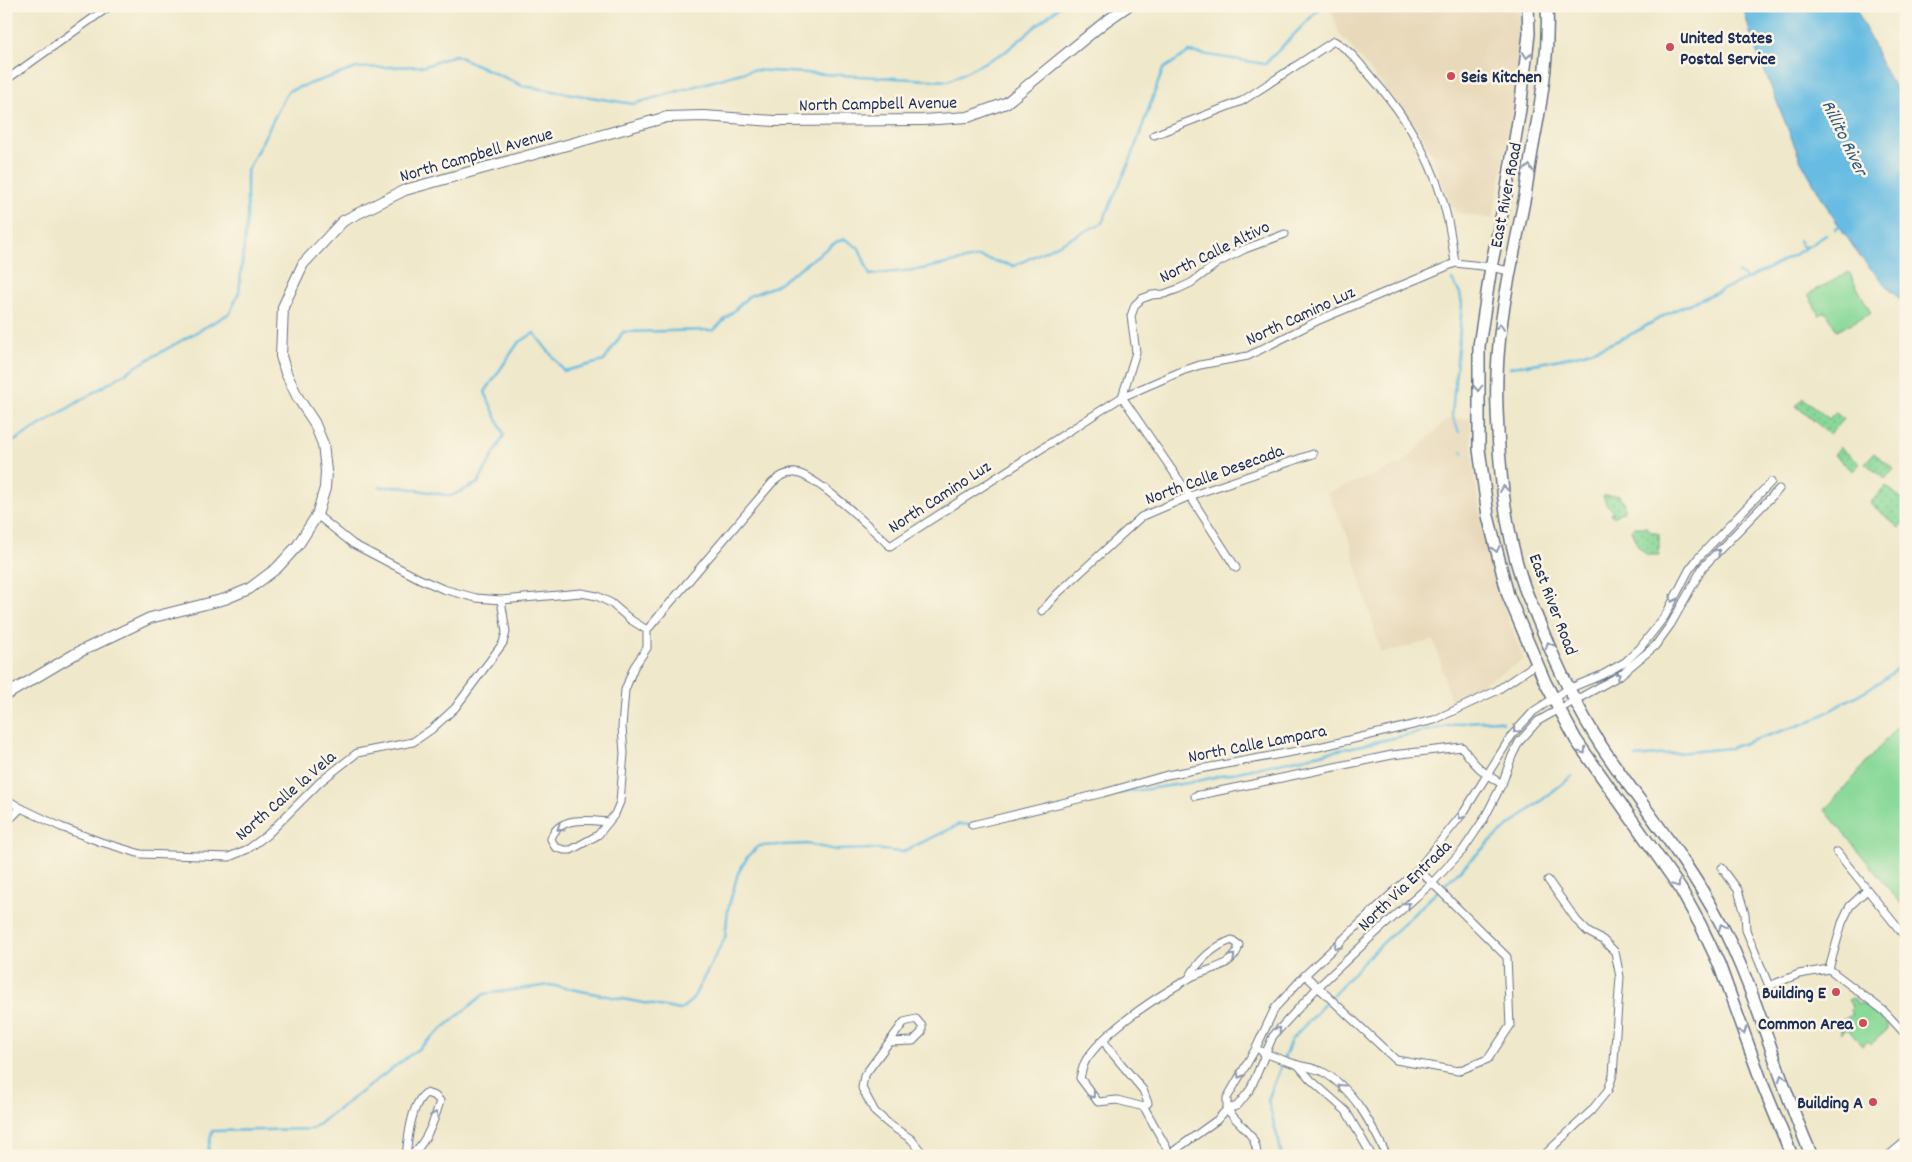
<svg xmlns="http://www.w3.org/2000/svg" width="1912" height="1162" viewBox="0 0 1912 1162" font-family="Dekko,sans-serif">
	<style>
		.built { fill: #e8d9ba }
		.grass { fill: url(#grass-dots); stroke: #52847c }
		.green { fill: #89d999; stroke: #52847c }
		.water { fill: #66bce2; stroke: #4076a0 }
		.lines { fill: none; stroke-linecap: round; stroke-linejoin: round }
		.stream { stroke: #66bce2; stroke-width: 2.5 }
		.minor-casing { stroke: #657084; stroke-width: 9 }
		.secondary-casing { stroke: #657084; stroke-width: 12 }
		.primary-casing { stroke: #657084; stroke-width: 14 }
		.minor { stroke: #fff; stroke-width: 7 }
		.secondary { stroke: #fff; stroke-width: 10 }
		.primary { stroke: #fff; stroke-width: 11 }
		.oneway { stroke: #8d97ae }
		.poi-dot { fill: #d1495b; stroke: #fcf5e5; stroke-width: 2 }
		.labels { text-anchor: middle; stroke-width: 5; stroke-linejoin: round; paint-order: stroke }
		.poi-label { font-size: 18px; font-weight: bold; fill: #1b2f5e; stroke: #fcf5e5; text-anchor: end }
		.street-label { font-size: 18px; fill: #1b2f5e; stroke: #fcf5e5 }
		.water-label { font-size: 19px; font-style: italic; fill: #325986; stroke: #fcf5e5 }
	</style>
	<defs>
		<pattern id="grass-dots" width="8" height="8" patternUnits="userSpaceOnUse" patternTransform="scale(1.25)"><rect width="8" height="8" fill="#89d999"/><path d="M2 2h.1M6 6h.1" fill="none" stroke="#6fb080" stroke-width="1.8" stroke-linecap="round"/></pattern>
	</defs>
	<rect width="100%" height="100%" fill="#fcf5e5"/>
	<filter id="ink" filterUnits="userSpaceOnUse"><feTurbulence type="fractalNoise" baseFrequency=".02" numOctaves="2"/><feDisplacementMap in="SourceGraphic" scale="10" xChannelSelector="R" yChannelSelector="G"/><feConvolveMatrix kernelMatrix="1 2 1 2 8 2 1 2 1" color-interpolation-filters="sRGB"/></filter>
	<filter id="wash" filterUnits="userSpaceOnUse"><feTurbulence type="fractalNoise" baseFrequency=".0096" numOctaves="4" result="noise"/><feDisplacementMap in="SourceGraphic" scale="20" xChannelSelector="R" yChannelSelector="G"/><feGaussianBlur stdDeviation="1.12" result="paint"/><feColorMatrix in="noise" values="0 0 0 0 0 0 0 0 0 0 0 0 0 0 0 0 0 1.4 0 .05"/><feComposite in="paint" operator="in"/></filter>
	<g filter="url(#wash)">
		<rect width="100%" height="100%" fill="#efe8ca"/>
		<g class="built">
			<path d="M1330,6h191l1,28 -3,42 -26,143 -39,-7 -28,-70 -17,-25 -70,-84z"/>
			<path d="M1470,418l3,51 9,55 14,57 14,44 14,35 -73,41 -17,-61 -53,13 -32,-114 -22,-46 75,-29 45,-45z"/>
		</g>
		<g class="grass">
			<path d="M1803,398l26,21 6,-7 8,7 -13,15 -34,-28z"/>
			<path d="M1840,447l20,17 -7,7 -19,-16z"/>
			<path d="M1874,453l20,16 -9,10 -20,-16z"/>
			<path d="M1886,486l20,16v18l-7,8 -29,-25z"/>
			<path d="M1619,495l2,5 3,1v11l-5,1 -5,4 -3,-3 2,-3 -7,-7 -3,-8z"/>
			<path d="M1634,527h13l4,5 8,2v21h-12l-9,-9 -7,-15z"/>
		</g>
		<g class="green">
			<path d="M1849,272l22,41 -34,18 -11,-19 -7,3 -11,-21z"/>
			<path d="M1906,716v194l-81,-100z"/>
			<path d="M1852,998l4,2 1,4h7l23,20v6l-16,14 -3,-3 -6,5 -15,-18 -6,5v-12l12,-7 -2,-4 1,-4 -4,-6z"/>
		</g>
		<path class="water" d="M1743,6h112l29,63 22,37v200l-45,-48 -31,-46 -30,-53 -48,-119z"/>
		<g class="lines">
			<g class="stream">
				<path d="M1835,229l7,-5"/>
				<path d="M1799,240l3,6 5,1"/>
				<path d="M1738,272l10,7"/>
				<path d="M1452,280l8,13 2,11 -10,111 7,17"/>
				<path d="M1510,367c38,-4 77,-12 111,-28 19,-8 35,-20 54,-29 52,-22 104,-43 151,-75"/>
				<path d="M6,446l136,-83 88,-50 9,-21 8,-75v-46l41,-80 69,-23 68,-2 30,-11 68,31 110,18 119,-34 196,11 57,-29 55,-46"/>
				<path d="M1462,451l1,2"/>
				<path d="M380,487h21l50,9 27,-13 26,-48 -19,-43 33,-49 16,-10 30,38 40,-10 19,-29 91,-2 35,-34 26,-10 61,-44 9,-3 14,9 11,27 52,-6 57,-12 35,9 88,-43 28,-62 33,-92 26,-17 76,12 57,-58"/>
				<path d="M1636,757l94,-9 82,-27 70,-40 24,-19"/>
				<path d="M1107,795l81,-12 279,-61 29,-2 7,2"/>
				<path d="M207,1156l5,-25 100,-2 106,-80 66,-55 66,-9 130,25 12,-10 33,-62 3,-29 10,-36 10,-17 11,-10 48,-2 29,6 36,-1 30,3 58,-28 10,1"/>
				<path d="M1280,1156l1,-5 -13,-51 23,-60 78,-84 124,-117 79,-63"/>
			</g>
		</g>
	</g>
	<g filter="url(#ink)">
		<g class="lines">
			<g class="minor-casing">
				<g id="minor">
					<path d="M6,80l104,-74"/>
					<path d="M1154,135l88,-34 92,-60c16,9 26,23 38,37 36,40 65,90 76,143 3,14 5,28 7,42"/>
					<path d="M1771,482l-73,76 -9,12 -24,46 -25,32 -15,14 -23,13 -34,14 -34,22 -22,24 -48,77 -46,57 -113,106 -30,33 -19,40 -29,50v11l10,-3 13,-16 23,-54 44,-48 51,-48 64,-57 31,-33 21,-31 18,-35 10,-28 7,-14 19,-21 81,-45 36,-30 16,-22 32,-57 76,-78"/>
					<path d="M317,515l36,29 67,35 23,10 33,9 25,2 80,-7 16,3 14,7 20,17 16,10"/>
					<path d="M1236,568l-46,-72 -68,-99 14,-45 -5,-36 4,-11 6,-6 11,-4 12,-1 14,-5 13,-6 28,-21 26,-13 40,-15"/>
					<path d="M1042,611l15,-17 84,-77 49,-21 123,-42"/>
					<path d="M647,630l125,-147c7,-6 14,-11 24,-10 20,2 77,57 94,73l232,-149 60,-26 18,-6 48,-9 71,-36 136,-57 36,4 18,4"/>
					<path d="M1195,796l197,-41 70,-8c12,18 21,26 40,37"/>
					<path d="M6,799l15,9 40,19 40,15 40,12 88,3 19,-8 19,-14 53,-53 37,-29 56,-11 19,-13 23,-21 48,-65 3,-11 -5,-32"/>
					<path d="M607,822c-19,-2 -49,-6 -56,17l4,8 9,3h7l27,-15 17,-21 5,-12 4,-49 -2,-26 3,-37 9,-23 13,-19v-18"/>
					<path d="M6,823l15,-15"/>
					<path d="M972,825l131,-32 64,-18 152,-28 115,-27 62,-29 40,-27"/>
					<path d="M1837,852l69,86"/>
					<path d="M1722,868l16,22 7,24 1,16 23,56 30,-12 30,-5 55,42 22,24"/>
					<path d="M1829,969l13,-46 8,-17 17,-16"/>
					<path d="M1305,975l91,85 62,11 30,-12 22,-33 -3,-69 -89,-88"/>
					<path d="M1104,1040l4,8 35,42 5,13 -4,4 -27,-7 -19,2 -18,-24c2,-7 3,-15 8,-21 21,-29 69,-60 100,-78 17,-11 46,-10 51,-34l-7,-5c-18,6 -34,21 -43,38"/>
					<path d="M890,1042l23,-1 9,-9v-6l-6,-7 -12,3 -40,54 -2,12 13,24 15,13 21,14 14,17"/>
					<path d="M1261,1051c12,6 25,10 37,14 7,2 16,3 23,6 32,16 51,54 66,85"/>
					<path d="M1298,1065l13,15 35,31 26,45"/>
					<path d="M1144,1107l26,47"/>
					<path d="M406,1156c2,-17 5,-53 20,-63l9,3 5,5c-5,18 -14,43 -30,55"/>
					<path d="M1167,1156l50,-36 10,-11c12,17 30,24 30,47"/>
					<path d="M1543,1156l48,-45 17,-21 5,-15 7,-98 -5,-25 -12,-12 -15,-8 -11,-11 -29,-41"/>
					<path d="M1888,1156l18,-15"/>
				</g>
			</g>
			<g class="secondary-casing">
				<path id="secondary" d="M6,695l69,-41 75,-36 75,-19 24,-10 28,-21 21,-23 19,-30 8,-27 1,-17 -3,-27 -9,-22 -16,-24 -12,-25 -5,-17 2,-49 20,-43 40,-43 62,-31 262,-73 37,-1 71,5 148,-1 45,-3 38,-14 99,-81 23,-16"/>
			</g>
			<g class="primary-casing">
				<g id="primary">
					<path d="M1528,6l1,28 -9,75 -14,85 -15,73 -12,79v103l9,67 20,79 37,87 31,58 104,148 21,38 18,38 43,119 30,73"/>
					<path d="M1547,6c2,44 -4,86 -12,129 -4,20 -7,41 -10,61 -14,73 -31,137 -28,213 2,57 7,117 25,171 4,14 11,27 16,40 18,44 38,87 64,127 39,58 84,111 117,173 40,75 58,160 93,236"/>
				</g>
			</g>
			<use href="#minor" class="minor"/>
			<use href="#secondary" class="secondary"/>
			<use href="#primary" class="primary"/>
		</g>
		<defs><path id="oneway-chevron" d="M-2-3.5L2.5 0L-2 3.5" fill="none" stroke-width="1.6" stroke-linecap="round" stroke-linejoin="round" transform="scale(1.25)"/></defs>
		<g class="oneway">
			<use href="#oneway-chevron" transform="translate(1527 55) rotate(96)"/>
			<use href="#oneway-chevron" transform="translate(1529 168) rotate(-81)"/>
			<use href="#oneway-chevron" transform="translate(1500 327) rotate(-84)"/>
			<use href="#oneway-chevron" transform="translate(1478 388) rotate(90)"/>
			<use href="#oneway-chevron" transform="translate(1504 489) rotate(-98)"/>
			<use href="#oneway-chevron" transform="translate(1496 549) rotate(77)"/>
			<use href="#oneway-chevron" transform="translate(1717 552) rotate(-46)"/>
			<use href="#oneway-chevron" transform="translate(1673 599) rotate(118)"/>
			<use href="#oneway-chevron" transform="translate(1549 645) rotate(-114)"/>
			<use href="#oneway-chevron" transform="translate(1617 676) rotate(-32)"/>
			<use href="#oneway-chevron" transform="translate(1516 730) rotate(131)"/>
			<use href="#oneway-chevron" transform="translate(1583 751) rotate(55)"/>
			<use href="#oneway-chevron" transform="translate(1461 816) rotate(127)"/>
			<use href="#oneway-chevron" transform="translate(560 828) rotate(146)"/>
			<use href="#oneway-chevron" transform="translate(1677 884) rotate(56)"/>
			<use href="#oneway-chevron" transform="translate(1407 905) rotate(-42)"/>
			<use href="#oneway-chevron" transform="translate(1722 927) rotate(-116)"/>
			<use href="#oneway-chevron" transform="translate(1337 946) rotate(137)"/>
			<use href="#oneway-chevron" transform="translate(1232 957) rotate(-45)"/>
			<use href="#oneway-chevron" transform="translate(1278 1030) rotate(-48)"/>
			<use href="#oneway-chevron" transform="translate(1743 1031) rotate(70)"/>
			<use href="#oneway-chevron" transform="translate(1240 1075) rotate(120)"/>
			<use href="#oneway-chevron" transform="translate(1782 1078) rotate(-110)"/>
			<use href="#oneway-chevron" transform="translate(1341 1087) rotate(-138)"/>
			<use href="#oneway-chevron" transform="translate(1092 1095) rotate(54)"/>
			<use href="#oneway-chevron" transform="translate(435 1115) rotate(-67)"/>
		</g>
	</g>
	<g class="poi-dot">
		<circle cx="1670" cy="47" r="5"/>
		<circle cx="1451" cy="76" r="5"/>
		<circle cx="1836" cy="992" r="5"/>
		<circle cx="1863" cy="1023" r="5"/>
		<circle cx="1873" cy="1102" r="5"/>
	</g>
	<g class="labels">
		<g class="poi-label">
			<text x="1680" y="43" text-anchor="start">United States<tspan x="1680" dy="21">Postal Service</tspan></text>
			<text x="1461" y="82" text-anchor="start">Seis Kitchen</text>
			<text x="1826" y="998">Building E</text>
			<text x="1853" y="1029">Common Area</text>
			<text x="1863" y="1108">Building A</text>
		</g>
		<g class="street-label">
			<text transform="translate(878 103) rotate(-1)" y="6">North Campbell Avenue</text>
			<text transform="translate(476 154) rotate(-16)" y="6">North Campbell Avenue</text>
			<text transform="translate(1505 195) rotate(-79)" y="6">East River Road</text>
			<text transform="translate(1214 251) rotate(-26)" y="6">North Calle Altivo</text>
			<text transform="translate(1300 315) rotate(-25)" y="6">North Camino Luz</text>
			<text transform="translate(1214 474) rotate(-20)" y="6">North Calle Desecada</text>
			<text transform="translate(939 496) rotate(-33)" y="6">North Camino Luz</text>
			<text transform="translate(1554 604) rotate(69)" y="6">East River Road</text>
			<text transform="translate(1257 743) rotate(-11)" y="6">North Calle Lampara</text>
			<text transform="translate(285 795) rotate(-41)" y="6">North Calle la Vela</text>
			<text transform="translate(1404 885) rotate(-44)" y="6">North Via Entrada</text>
		</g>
		<g class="water-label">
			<text transform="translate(1846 137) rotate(64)" y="7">Rillito River</text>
		</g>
	</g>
	<rect width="1912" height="1162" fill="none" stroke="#fcf5e5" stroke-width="25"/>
</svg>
